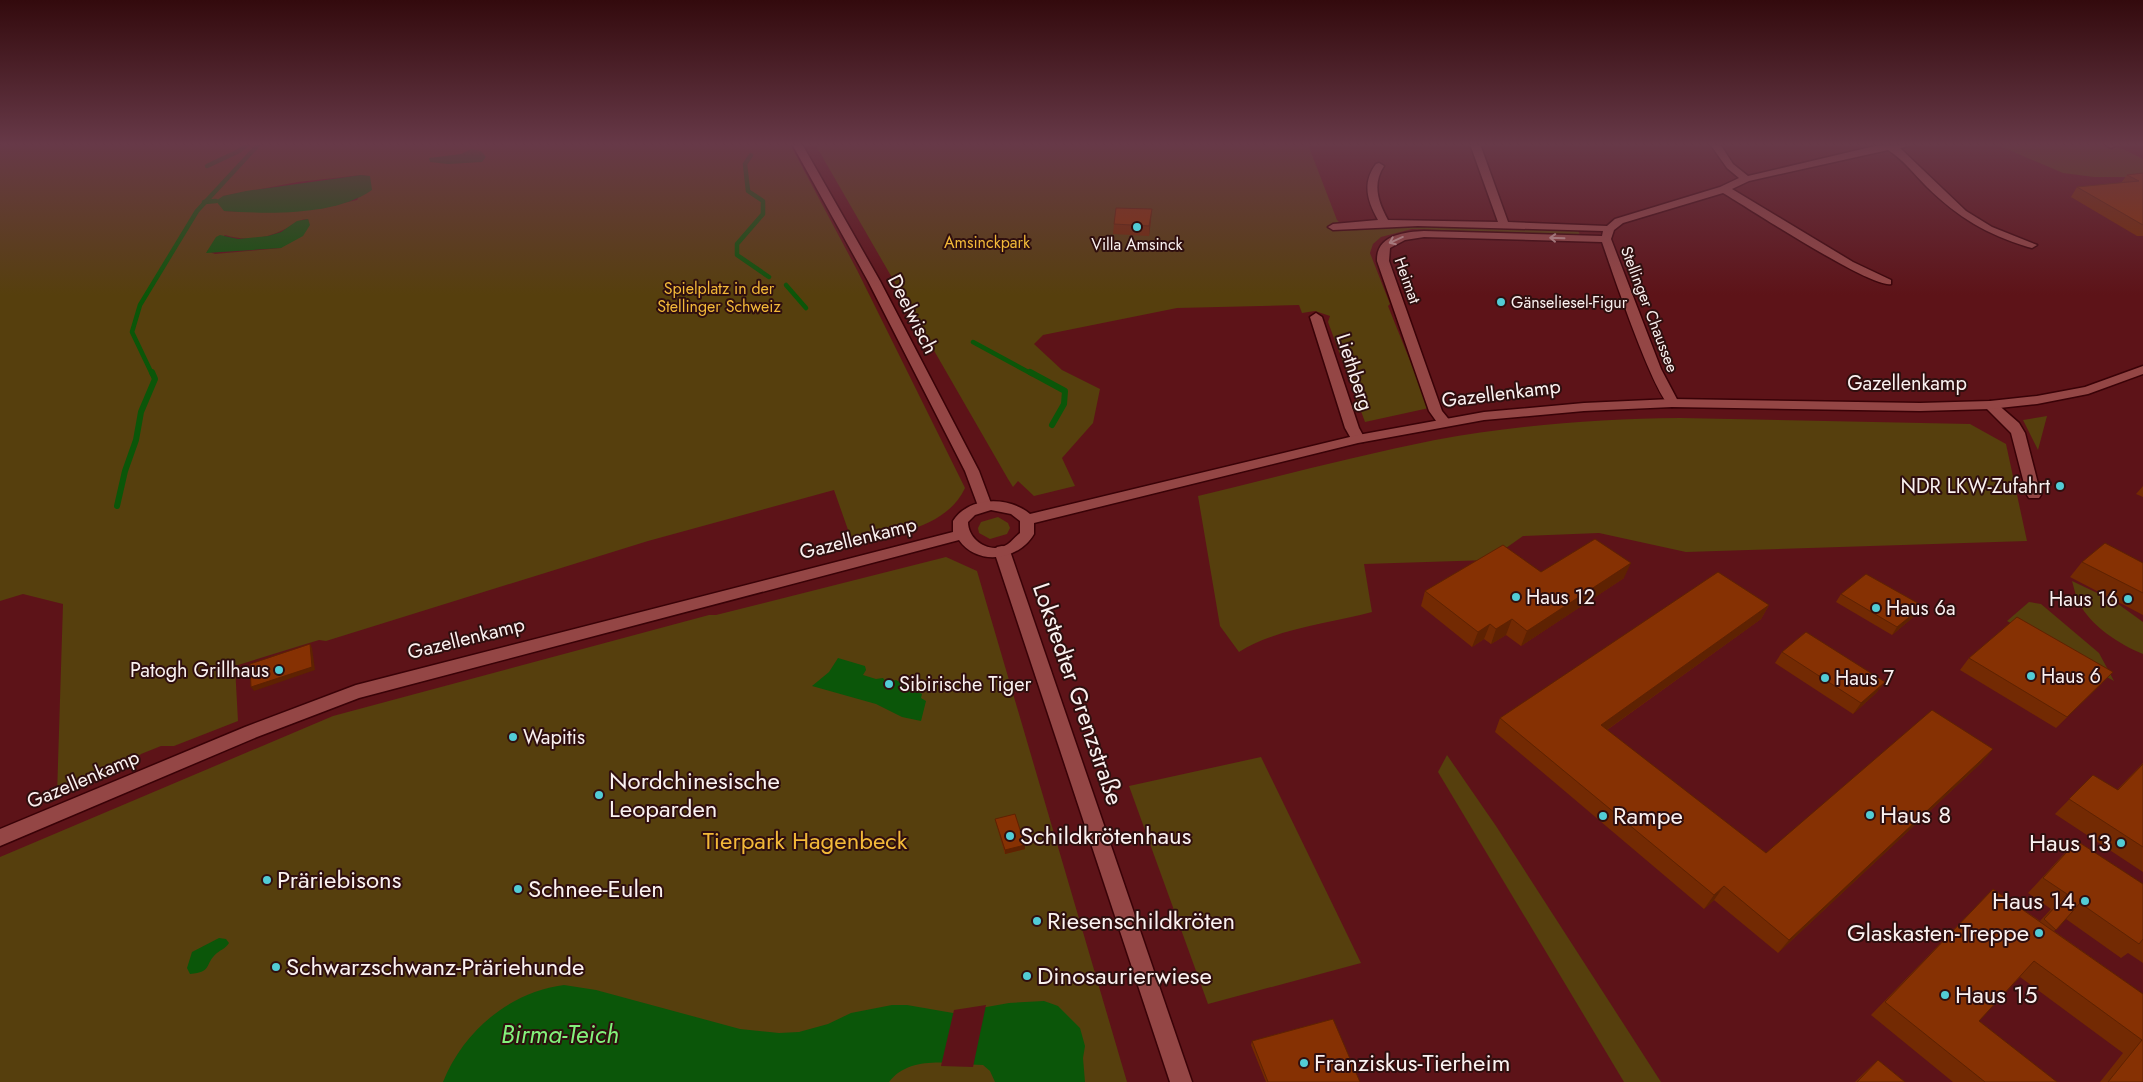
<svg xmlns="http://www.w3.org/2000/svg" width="2143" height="1082" viewBox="0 0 2143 1082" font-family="Jost,sans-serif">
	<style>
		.green { fill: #563f0d; fill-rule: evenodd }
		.water { fill: #0b5609 }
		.pier { fill: #5d1318 }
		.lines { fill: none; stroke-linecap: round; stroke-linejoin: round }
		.stream-far1 { stroke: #0b5609; stroke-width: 4.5 }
		.stream { stroke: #0b5609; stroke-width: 6 }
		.street-casing { stroke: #390207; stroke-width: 3 }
		.secondary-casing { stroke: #390207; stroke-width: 3 }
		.street { fill: #944645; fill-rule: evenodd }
		.secondary { fill: #944645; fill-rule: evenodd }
		.wall { fill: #732a03 }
		.shaded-wall { fill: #5e2202 }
		.building { fill: #863103; stroke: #5e2202 }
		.oneway { stroke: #c79c9a }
		.poi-dot { fill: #52ccd5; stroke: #2f0f0f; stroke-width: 2 }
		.labels { text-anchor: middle; stroke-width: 4; stroke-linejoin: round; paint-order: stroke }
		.far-park-label { font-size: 16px; fill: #f3b939; stroke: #2f0f0f }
		.far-poi-label { font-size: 16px; fill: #faf1f0; stroke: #2f0f0f }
		.far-street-label { font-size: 16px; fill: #faf1f0; stroke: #2f0f0f }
		.street-label { font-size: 20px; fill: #faf1f0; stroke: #2f0f0f }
		.poi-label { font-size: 20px; fill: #faf1f0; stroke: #2f0f0f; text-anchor: start }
		.near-street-label { font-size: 24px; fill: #faf1f0; stroke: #2f0f0f }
		.near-poi-label { font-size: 24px; fill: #faf1f0; stroke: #2f0f0f; text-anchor: start }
		.near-park-label { font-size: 24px; fill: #f3b939; stroke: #2f0f0f }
		.near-water-label { font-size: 25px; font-style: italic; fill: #83f27b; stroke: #2f0f0f }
	</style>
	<rect width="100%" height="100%" fill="#5d1318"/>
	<g class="green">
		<path d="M0,144h790l67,126 108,218c-18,40 -74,47 -112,56l-19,-54 -186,51 -322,100 -7,-1 -84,26 3,55 -64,25h-13l-20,8 -11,10 -73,31 6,-191 -40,-10 -23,7zM361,175l9,1 -13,24c-44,10 -88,14 -133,11l-1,-15 75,-14zM307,219l2,1 -28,28 -66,6 -8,-3 18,-16c18,6 41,4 58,-5 9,-4 14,-10 24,-11z"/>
		<path d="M815,144h500l-6,3 28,73 9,9 31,-3 200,2 3,7 -168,-6 -31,8 -8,7 -3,9 20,51 -2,2 41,102 -64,14 -37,-100 2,-6 -15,-5 -13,2 -3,-8 -122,3 -134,27 -9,9 28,26 38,19 -7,34 -31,35 13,28 -41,10 -16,-15 -5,6 -5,-8z"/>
		<path d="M1995,144l111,2 17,3 20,10v18h-49l-31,-4z"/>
		<path d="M2047,416l-9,34 -15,-30z"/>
		<path d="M1680,418l290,6 36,20 21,97 -341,11 -87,-19 -76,3 -34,24 -125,4 8,48c-41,11 -98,17 -133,40l-19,-26 -22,-130c79,-19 157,-40 237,-56 80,-15 164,-21 245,-22z"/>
		<path d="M998,517l10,6 2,5 -3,6 -17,5 -11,-6 -1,-5 3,-6z"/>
		<path d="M946,557l31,14 150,511h-1127v-225l333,-141 376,-101h7z"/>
		<path d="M2072,581l42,20 29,21v32c-24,-10 -51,-27 -64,-51 -3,-6 -5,-15 -7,-22z"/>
		<path d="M2029,602l12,2 58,49 15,28 -107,-60z"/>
		<path d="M1447,755l49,71 165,256h-37l-186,-310z"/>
		<path d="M1261,757l100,206 -153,41 -79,-218z"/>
	</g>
	<g class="water">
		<path d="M471,149l10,2 5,6 -4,5 -34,2 -18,-2 -1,-4 32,-4z"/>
		<path d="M361,175l9,1 2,14c-37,26 -104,24 -148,21l-8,-10 7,-5 23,-5z"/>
		<path d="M308,219l2,6 -7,11 -22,12 -75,5 10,-16 4,-2 18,4 30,-3 13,-4 16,-11z"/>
		<path d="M838,658l27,8 1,4 -3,5 13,4 7,-1 3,4 10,-2 26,14 -1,4 5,3 -5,20 -19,-4 -26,-13 -64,-18 17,-14z"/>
		<path d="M219,938l7,1 3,4c-4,6 -7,6 -12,10 -13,11 -4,19 -27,21l-3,-6 5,-16z"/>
		<path d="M564,985l32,5 144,39 39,4 20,-1 29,-8 23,-11 41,-8h15l46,8 56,-10 35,-2 14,5 22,22 5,18 -2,12 2,24h-90l-5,-11 -7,-6c-31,-1 -73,-11 -94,17h-446c20,-50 66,-90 121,-97z"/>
	</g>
	<path class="pier" d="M986,1005l-13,62 -32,-1 13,-56z"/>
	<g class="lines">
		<g class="stream-far1">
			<path d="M751,155l-6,9 3,27 15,10v13l-26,30v11l32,22"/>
			<path d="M207,166l32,-15 9,-7"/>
			<path d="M204,202l12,-1"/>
			<path d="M786,285l20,23"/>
			<path d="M973,342l59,32"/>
			<path d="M152,374l-20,-42 8,-27 57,-94 62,-67"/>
		</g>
		<g class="stream">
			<path d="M1030,372l35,19 -1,13 -12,21"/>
			<path d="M117,506l8,-35 11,-31 5,-28 14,-33 -3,-7"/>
		</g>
		<g class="street-casing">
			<g id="street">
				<path d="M792,144h10l78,137 99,190 13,35 -2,3 -5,2 -7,-5 -13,-35 -97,-190z"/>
				<path d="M1470,144h10l28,78 99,4 8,-7 105,-32 19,-9 -12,-10 -17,-24h10l13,20 15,12 127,-30 41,-2 -16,4 66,63 26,16 45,18 -5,3 -4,-1c-42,-13 -69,-29 -101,-60 -12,-12 -24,-28 -39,-37l-139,31 -17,8 121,73 38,18v4c-19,5 -144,-77 -168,-91l-100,30 -9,7 -3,9 50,130 18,34 -7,4c-16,-4 -62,-142 -70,-165l-178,-5 -19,3 -15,8 -1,13 53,150 9,11 -7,4 -5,-1 -10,-14 -52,-150c-1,-26 27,-29 47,-30l178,5 1,-5 -185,-5 -85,4 -5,-3 5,-3 45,-4c-11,-20 -16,-37 -2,-56l3,-1 5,3c-12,18 -6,36 4,54l110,2z"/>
				<path d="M2104,144h11l1,1 -5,3z"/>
				<path d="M1316,313l6,4 37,111 6,11 -2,3h-10l-8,-14 -35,-111z"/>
				<path d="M1990,401l5,1 24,21 6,10 16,62 -2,3h-10l-2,-3 -16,-62 -28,-28z"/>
				<path d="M1002,546l5,1 3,4 182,531h-22l-176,-531 3,-4z"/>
			</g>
		</g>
		<g class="secondary-casing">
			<path id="secondary" d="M2143,366v8l-55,20 -51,10 -47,5 -70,2 -248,-4 -88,4 -100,9 -126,23 -324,80v11c-15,26 -56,33 -75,6l-600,158 -102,39 -257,109v-17l245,-102 111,-42 597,-153v-11c16,-25 56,-25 77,-7l328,-79 126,-23 100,-9 88,-4 248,4 70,-2 47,-5 48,-9zM991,510l20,4 9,7v12c-4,3 -8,8 -12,11 -17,11 -40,-3 -40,-22l7,-7z"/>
		</g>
		<use href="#street" class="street"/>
		<use href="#secondary" class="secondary"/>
	</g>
	<g class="wall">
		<path d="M2143,173v63h-6l-66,-39 6,-10 44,-4 6,-8z"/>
		<path d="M1151,220l-2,16 -36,-2 1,-10z"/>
		<path d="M2143,486v11l-7,-3z"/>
		<path d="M2082,562l61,1v52l-73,-38z"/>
		<path d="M1541,572l83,6 -103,68 -15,-11 -15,9 -7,-5 -12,8 -51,-41 4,-15z"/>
		<path d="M1841,594l82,12 -6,8 -25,21 -56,-33z"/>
		<path d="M1769,605l-8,14 -154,111 159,123 227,-104 -12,14 -203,190 -64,-53 -10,9 -209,-177 5,-14z"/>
		<path d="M1782,652l103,30 -9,11 -23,21 -78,-51z"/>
		<path d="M1969,658l133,25 -46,45 -96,-58z"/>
		<path d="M2143,763v109l-88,-58 38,-39 24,15z"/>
		<path d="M995,819l30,26v4l-20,5 -9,-31z"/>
		<path d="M2077,841l66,43v79l-15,-10 -7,5 -55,-39 -12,12 89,63v88h-43l23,-29 -103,-76 -41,44 78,61h-104l-82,-67 122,-126 47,32 11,-12 -23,-16 34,-37z"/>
		<path d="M1252,1041l108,41h-94l-15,-37z"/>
		<path d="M1878,1060l27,22h-50l9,-9z"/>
	</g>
	<g class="shaded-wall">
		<path d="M1152,209l-1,11 -2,16v-10z"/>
		<path d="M1631,563l-7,15 -103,68 6,-15z"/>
		<path d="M1769,605l-8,14 -167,120 7,-14z"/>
		<path d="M1923,606l-6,8 -25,21 5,-8z"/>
		<path d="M1512,619l-6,16 -15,9 5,-15z"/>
		<path d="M1490,624l-6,15 -12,8 6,-15z"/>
		<path d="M310,644l2,4 3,22 -61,21 -3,-4z"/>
		<path d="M1885,682l-9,11 -23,21 8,-11z"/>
		<path d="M1993,749l-12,14 -203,190 11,-13z"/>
		<path d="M1025,845v4l-20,5v-4z"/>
		<path d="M1724,886l-10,14 -10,9 10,-14z"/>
	</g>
	<g class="building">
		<path d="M2143,173v52l-66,-38 62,-6 -12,-6z"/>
		<path d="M1116,208l36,1 -3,17 -35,-2z"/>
		<path d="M1595,539l36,24 -104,68 -15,-12 -16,10 -6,-5 -12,8 -53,-41 78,-46 38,27z"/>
		<path d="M2105,543l38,20v30l-61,-31z"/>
		<path d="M1718,572l51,33 -168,120 165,128 166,-143 61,39 -204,191 -65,-54 -10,9 -214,-177z"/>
		<path d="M1866,574l57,32 -26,21 -56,-33z"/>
		<path d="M2017,617l96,55 -46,45 -98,-59z"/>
		<path d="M1806,632l79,50 -24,21 -79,-51z"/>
		<path d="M310,644l2,23 -61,20 -1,-23z"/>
		<path d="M2143,764v83l-74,-48 24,-24 25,15z"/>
		<path d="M1015,814l10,31 -20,5 -10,-31z"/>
		<path d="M2077,841l66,43v55l-4,5 -59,-41 -24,27 -12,-11 23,-25 -24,-16z"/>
		<path d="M1993,889l150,105v88h-35l34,-42 -108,-79 -55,60 78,61h-72l-100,-80z"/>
		<path d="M1333,1019l27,63h-92l-16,-41z"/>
		<path d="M1878,1060l27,22h-48z"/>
	</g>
	<defs><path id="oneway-shaft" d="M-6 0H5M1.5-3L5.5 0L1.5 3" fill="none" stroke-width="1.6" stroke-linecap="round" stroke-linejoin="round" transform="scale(1.25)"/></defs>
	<g class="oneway">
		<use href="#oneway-shaft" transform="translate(1557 238) rotate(-178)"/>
		<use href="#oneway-shaft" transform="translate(1396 240) rotate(156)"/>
	</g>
	<linearGradient id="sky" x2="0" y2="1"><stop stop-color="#330a0d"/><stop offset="0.49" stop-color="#673948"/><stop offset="1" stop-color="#673948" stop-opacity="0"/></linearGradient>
	<rect width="2143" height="295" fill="url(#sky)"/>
	<g class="poi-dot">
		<circle cx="1137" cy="227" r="5"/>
		<circle cx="1501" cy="302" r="5"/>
		<circle cx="2060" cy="486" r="5"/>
		<circle cx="1516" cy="597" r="5"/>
		<circle cx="2128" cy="599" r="5"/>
		<circle cx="1876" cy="608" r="5"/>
		<circle cx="279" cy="670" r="5"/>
		<circle cx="2031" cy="676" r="5"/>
		<circle cx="1825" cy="678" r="5"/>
		<circle cx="889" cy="684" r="5"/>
		<circle cx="513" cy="737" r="5"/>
		<circle cx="599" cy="795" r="5"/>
		<circle cx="1870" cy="815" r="5"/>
		<circle cx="1603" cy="816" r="5"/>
		<circle cx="1010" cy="836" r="5"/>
		<circle cx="2121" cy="843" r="5"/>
		<circle cx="267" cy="880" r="5"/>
		<circle cx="518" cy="889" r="5"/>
		<circle cx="2085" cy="901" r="5"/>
		<circle cx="1037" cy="921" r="5"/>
		<circle cx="2039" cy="933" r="5"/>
		<circle cx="276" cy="967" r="5"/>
		<circle cx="1027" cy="976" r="5"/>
		<circle cx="1945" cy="995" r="5"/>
		<circle cx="1304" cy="1063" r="5"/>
	</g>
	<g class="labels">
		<g class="far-park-label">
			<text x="987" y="248">Amsinckpark</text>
			<text x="719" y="294">Spielplatz in der<tspan x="719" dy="18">Stellinger Schweiz</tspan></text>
		</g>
		<g class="far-poi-label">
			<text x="1137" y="250">Villa Amsinck</text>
			<text x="1511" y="308" text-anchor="start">Gänseliesel-Figur</text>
		</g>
		<g class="far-street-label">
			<text transform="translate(1408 280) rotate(70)" y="6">Heimat</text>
			<text transform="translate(1650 309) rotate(69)" y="6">Stellinger Chaussee</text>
		</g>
		<g class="street-label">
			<text transform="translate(913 314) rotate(63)" y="7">Deelwisch</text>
			<text transform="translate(1355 372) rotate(72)" y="7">Liethberg</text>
			<text x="1907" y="390">Gazellenkamp</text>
			<text transform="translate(1501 393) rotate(-7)" y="7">Gazellenkamp</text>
			<text transform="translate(858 538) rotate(-14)" y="7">Gazellenkamp</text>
			<text transform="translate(466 638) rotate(-14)" y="7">Gazellenkamp</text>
			<text transform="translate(83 779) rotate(-23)" y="7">Gazellenkamp</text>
		</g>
		<g class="poi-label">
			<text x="2050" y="493" text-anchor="end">NDR LKW-Zufahrt</text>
			<text x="1526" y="604">Haus 12</text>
			<text x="2118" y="606" text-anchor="end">Haus 16</text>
			<text x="1886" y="615">Haus 6a</text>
			<text x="269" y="677" text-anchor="end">Patogh Grillhaus</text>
			<text x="2041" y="683">Haus 6</text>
			<text x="1835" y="685">Haus 7</text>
			<text x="899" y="691">Sibirische Tiger</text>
			<text x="523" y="744">Wapitis</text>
		</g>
		<g class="near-street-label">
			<text transform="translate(1078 694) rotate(71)" y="8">Lokstedter Grenzstraße</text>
		</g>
		<g class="near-poi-label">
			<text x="609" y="789">Nordchinesische<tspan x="609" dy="28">Leoparden</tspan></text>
			<text x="1880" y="823">Haus 8</text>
			<text x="1613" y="824">Rampe</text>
			<text x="1020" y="844">Schildkrötenhaus</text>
			<text x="2111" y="851" text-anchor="end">Haus 13</text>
			<text x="277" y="888">Präriebisons</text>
			<text x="528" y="897">Schnee-Eulen</text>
			<text x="2075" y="909" text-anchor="end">Haus 14</text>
			<text x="1047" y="929">Riesenschildkröten</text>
			<text x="2029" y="941" text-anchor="end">Glaskasten-Treppe</text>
			<text x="286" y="975">Schwarzschwanz-Präriehunde</text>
			<text x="1037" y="984">Dinosaurierwiese</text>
			<text x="1955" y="1003">Haus 15</text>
			<text x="1314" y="1071">Franziskus-Tierheim</text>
		</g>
		<g class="near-park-label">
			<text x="805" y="849">Tierpark Hagenbeck</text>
		</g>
		<g class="near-water-label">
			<text x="560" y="1043">Birma-Teich</text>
		</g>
	</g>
</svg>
